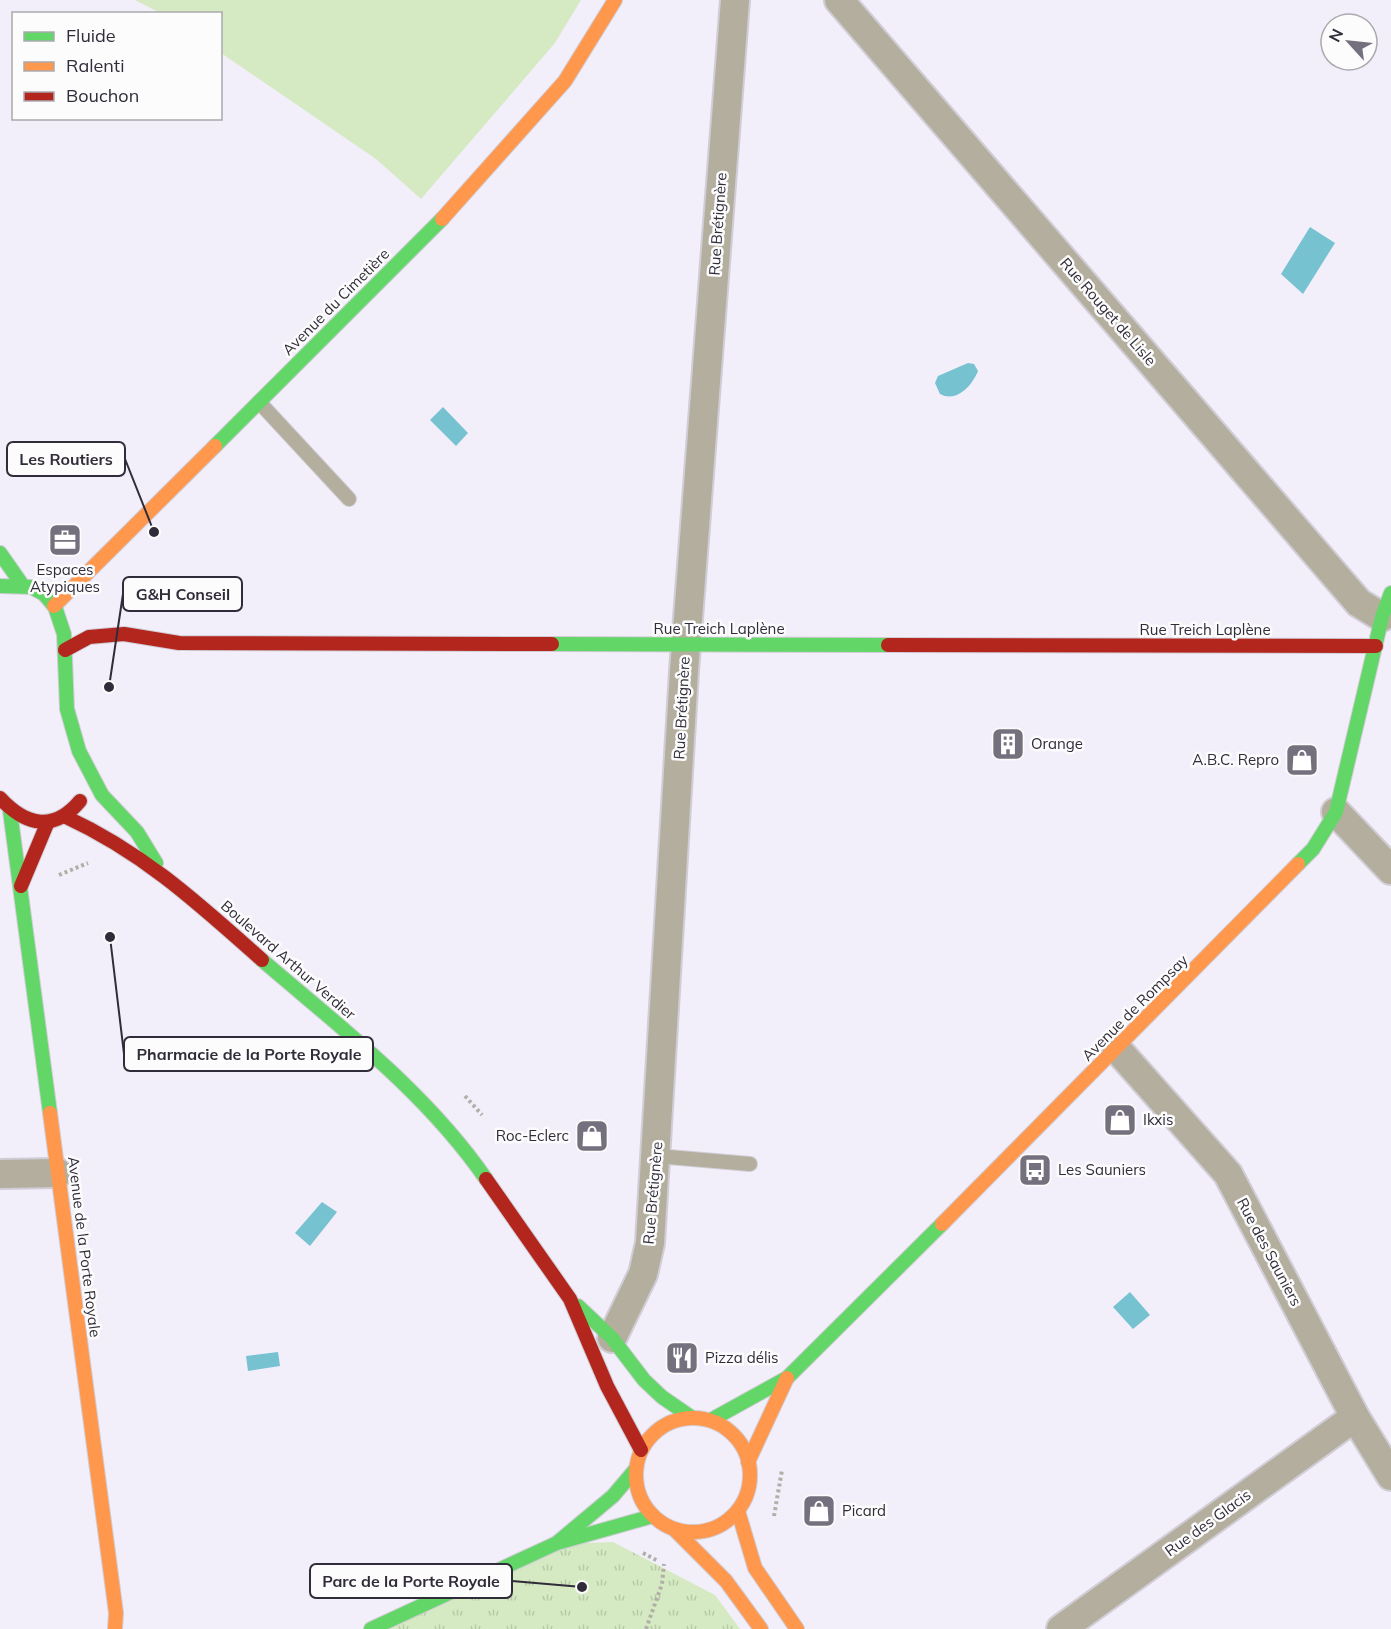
<svg xmlns="http://www.w3.org/2000/svg" width="1391" height="1629" viewBox="0 0 1391 1629" font-family="Mulish,sans-serif">
	<style>
		.grass { fill: url(#grass-tufts) }
		.garden { fill: #d5eac2 }
		.water { fill: #76c2d1 }
		.lines { fill: none; stroke-linecap: round; stroke-linejoin: round }
		.lane-casing { stroke: #d0cdd6; stroke-width: 16 }
		.street-casing { stroke: #d0cdd6; stroke-width: 32 }
		.fast-casing { stroke: #d0cdd6; stroke-width: 16 }
		.slow-casing { stroke: #d0cdd6; stroke-width: 16 }
		.jam-casing { stroke: #d0cdd6; stroke-width: 16 }
		.path { stroke: #b2afa8; stroke-width: 4; stroke-dasharray: 3 3; stroke-linecap: butt }
		.lane { stroke: #b3ae9d; stroke-width: 14 }
		.street { stroke: #b3ae9d; stroke-width: 28 }
		.fast { stroke: #63d668; stroke-width: 14 }
		.slow { stroke: #ff974d; stroke-width: 14 }
		.jam { stroke: #b3261e; stroke-width: 14 }
		.labels { text-anchor: middle; stroke-width: 5; stroke-linejoin: round; paint-order: stroke }
		.street-label { font-size: 15px; fill: #312c39; stroke: #fcfcfc }
		.poi-label { font-size: 15px; fill: #312c39; stroke: #fcfcfc; text-anchor: start }
		.leader { fill: none; stroke: #312c39; stroke-width: 2 }
		.callout-dot { fill: #312c39; stroke: #fcfcfc; stroke-width: 2 }
		.callout { fill: #fcfcfc; stroke: #312c39; stroke-width: 2 }
		.callout-label { font-size: 16px; text-anchor: middle; font-weight: bold; fill: #312c39 }
	</style>
	<defs>
		<pattern id="grass-tufts" width="24" height="20" patternUnits="userSpaceOnUse" patternTransform="scale(1.5)"><rect width="24" height="20" fill="#d5eac2"/><path d="M3 7l-1-3M5 7V3M7 7l1-3M15 17l-1-3M17 17v-4M19 17l1-3" fill="none" stroke="#b7c9a7"/></pattern>
	</defs>
	<rect width="100%" height="100%" fill="#f2effa"/>
	<path class="grass" d="M613,1542l102,53 25,34h-367l184,-85z"/>
	<path class="garden" d="M135,0h446l-26,43 -134,156 -45,-40 -155,-106 -1,-39 -60,-1z"/>
	<g class="water">
		<path d="M1310,227l25,16 -32,51 -22,-20z"/>
		<path d="M968,363l6,1 4,7c-6,15 -22,32 -38,23l-5,-11 3,-7z"/>
		<path d="M443,407l25,26 -12,13 -26,-26z"/>
		<path d="M322,1202l15,10 -27,34 -15,-13z"/>
		<path d="M1130,1292l20,23 -17,14 -20,-22z"/>
		<path d="M278,1352l2,14 -32,5 -2,-15z"/>
	</g>
	<g class="lines">
		<g class="lane-casing">
			<g id="lane">
				<path d="M259,402l90,97"/>
				<path d="M657,1156l93,8"/>
			</g>
		</g>
		<g class="street-casing">
			<g id="street">
				<path d="M839,0l520,603 23,14"/>
				<path d="M1336,812l55,58"/>
				<path d="M1117,1049l111,125 127,243 36,59"/>
				<path d="M0,1174l58,-1"/>
				<path d="M612,1338l31,-64 7,-31 34,-572 51,-671"/>
				<path d="M1061,1629l294,-212"/>
			</g>
		</g>
		<g class="fast-casing">
			<g id="fast">
				<path d="M215,446l227,-227"/>
				<path d="M0,553l21,30"/>
				<path d="M0,586l31,1 13,7 11,13 9,27 3,75 12,42 23,44 35,37 19,31"/>
				<path d="M552,644l336,1"/>
				<path d="M10,811l40,302"/>
				<path d="M1298,864l15,-15 23,-37 46,-195 9,-24"/>
				<path d="M262,960c79,68 164,132 224,219"/>
				<path d="M578,1306l34,32 32,42 18,17 29,20"/>
				<path d="M711,1420l76,-42 155,-154"/>
				<path d="M558,1542l55,-46 22,-26"/>
				<path d="M371,1629l186,-86 96,-27"/>
			</g>
		</g>
		<g class="slow-casing">
			<g id="slow">
				<path d="M442,219l123,-138 50,-81"/>
				<path d="M54,606l161,-160"/>
				<path d="M50,1113l66,500 -1,16"/>
				<path d="M942,1224l356,-360"/>
				<circle cx="693" cy="1475" r="57"/>
				<path d="M748,1462l39,-84"/>
				<path d="M738,1511l17,57 42,61"/>
				<path d="M675,1530l51,51 35,48"/>
			</g>
		</g>
		<g class="jam-casing">
			<g id="jam">
				<path d="M888,645l488,1"/>
				<path d="M65,650l24,-13 35,-3 55,9 373,1"/>
				<path d="M0,798c26,28 54,34 80,3"/>
				<path d="M66,817c78,36 133,87 196,143"/>
				<path d="M21,886l26,-62"/>
				<path d="M486,1179l84,120 37,87 34,64"/>
			</g>
		</g>
		<g class="path">
			<path d="M59,875l29,-12"/>
			<path d="M465,1096l17,19"/>
			<path d="M774,1516l8,-46"/>
			<path d="M643,1553l15,8"/>
			<path d="M646,1629l16,-45 2,-20"/>
		</g>
		<use href="#lane" class="lane"/>
		<use href="#street" class="street"/>
		<use href="#fast" class="fast"/>
		<use href="#slow" class="slow"/>
		<use href="#jam" class="jam"/>
	</g>
	<defs>
		<g id="office-square" transform="scale(1.725)"><rect x="-9" y="-9" width="18" height="18" rx="4" fill="#75707d" stroke="#fcfcfc"/><path d="M-6-3h4V-5.5h4V-3h4V5H-6ZM-1-4.5V-3h2v-1.5ZM-6 0V1H6V0Z" fill="#fff"/></g>
		<g id="building-square" transform="scale(1.725)"><rect x="-9" y="-9" width="18" height="18" rx="4" fill="#75707d" stroke="#fcfcfc"/><path d="M-4-6H4V6H1V3H-1V6H-4ZM-2.5-4.3h1.7v1.8h-1.7ZM.8-4.3h1.7v1.8H.8ZM-2.5-1h1.7V.8h-1.7ZM.8-1h1.7V.8H.8Z" fill="#fff"/></g>
		<g id="shop-square" transform="scale(1.725)"><rect x="-9" y="-9" width="18" height="18" rx="4" fill="#75707d" stroke="#fcfcfc"/><path d="M-5-2.5h2.3a2.7 3.5 0 0 1 5.4 0H5L5.5 6h-11ZM-1.5-2.5h3a1.5 2.3 0 0 0-3 0Z" fill="#fff"/></g>
		<g id="bus-square" transform="scale(1.725)"><rect x="-9" y="-9" width="18" height="18" rx="4" fill="#75707d" stroke="#fcfcfc"/><path d="M-5-6H5V4H4V6H2V4H-2V6H-4V4H-5ZM-3.5-4V0h7V-4ZM-3.5 1.2v1.5H-2V1.2ZM2 1.2v1.5H3.5V1.2Z" fill="#fff"/></g>
		<g id="restaurant-square" transform="scale(1.725)"><rect x="-9" y="-9" width="18" height="18" rx="4" fill="#75707d" stroke="#fcfcfc"/><path d="M-5-6h1v4h1v-4h1v4h1v-4h1v5L-1.5 .5V6h-2V.5L-5-1ZM5-6V6H3V1.5H1.5Q1.5-4 5-6Z" fill="#fff"/></g>
	</defs>
	<g fill-rule="evenodd">
		<use href="#office-square" x="65" y="540"/>
		<use href="#building-square" x="1008" y="744"/>
		<use href="#shop-square" x="1302" y="760"/>
		<use href="#shop-square" x="1120" y="1120"/>
		<use href="#shop-square" x="592" y="1136"/>
		<use href="#bus-square" x="1035" y="1170"/>
		<use href="#restaurant-square" x="682" y="1358"/>
		<use href="#shop-square" x="819" y="1511"/>
	</g>
	<g class="labels">
		<g class="street-label">
			<text transform="translate(718 224) rotate(-86)" y="5">Rue Brétignère</text>
			<text transform="translate(336 302) rotate(-45)" y="5">Avenue du Cimetière</text>
			<text transform="translate(1108 312) rotate(49)" y="5">Rue Rouget de Lisle</text>
			<text x="719" y="634">Rue Treich Laplène</text>
			<text x="1205" y="635">Rue Treich Laplène</text>
			<text transform="translate(682 708) rotate(-87)" y="5">Rue Brétignère</text>
			<text transform="translate(288 960) rotate(41)" y="5">Boulevard Arthur Verdier</text>
			<text transform="translate(1135 1008) rotate(-45)" y="5">Avenue de Rompsay</text>
			<text transform="translate(653 1193) rotate(-85)" y="5">Rue Brétignère</text>
			<text transform="translate(84 1247) rotate(83)" y="5">Avenue de la Porte Royale</text>
			<text transform="translate(1269 1252) rotate(62)" y="5">Rue des Sauniers</text>
			<text transform="translate(1208 1523) rotate(-36)" y="5">Rue des Glacis</text>
		</g>
		<g class="poi-label">
			<text x="65" y="575" text-anchor="middle">Espaces<tspan x="65" dy="17">Atypiques</tspan></text>
			<text x="1031" y="749">Orange</text>
			<text x="1279" y="765" text-anchor="end">A.B.C. Repro</text>
			<text x="1143" y="1125">Ikxis</text>
			<text x="569" y="1141" text-anchor="end">Roc-Eclerc</text>
			<text x="1058" y="1175">Les Sauniers</text>
			<text x="705" y="1363">Pizza délis</text>
			<text x="842" y="1516">Picard</text>
		</g>
	</g>
	<path class="leader" d="M154 532L125 459M109 687L123 594M110 937L124 1054M582 1587L512 1581"/>
	<g class="callout-dot">
		<circle cx="154" cy="532" r="6"/>
		<circle cx="109" cy="687" r="6"/>
		<circle cx="110" cy="937" r="6"/>
		<circle cx="582" cy="1587" r="6"/>
	</g>
	<g class="callout">
		<rect x="7" y="442" width="118" height="34" rx="6"/>
		<rect x="123" y="577" width="119" height="34" rx="6"/>
		<rect x="124" y="1037" width="249" height="34" rx="6"/>
		<rect x="310" y="1564" width="202" height="34" rx="6"/>
	</g>
	<g class="callout-label">
		<text x="66" y="465">Les Routiers</text>
		<text x="183" y="600">G&amp;H Conseil</text>
		<text x="249" y="1060">Pharmacie de la Porte Royale</text>
		<text x="411" y="1587">Parc de la Porte Royale</text>
	</g>
	<rect x="12" y="12" width="210" height="108" fill="#fcfcfc" stroke="#aba9ae" stroke-width="1.5"/>
	<rect x="24" y="32" width="30" height="9" fill="#63d668" stroke="#aba9ae" stroke-width="1.5"/>
	<text x="66" y="42" font-size="18" fill="#312c39">Fluide</text>
	<rect x="24" y="62" width="30" height="9" fill="#ff974d" stroke="#aba9ae" stroke-width="1.5"/>
	<text x="66" y="72" font-size="18" fill="#312c39">Ralenti</text>
	<rect x="24" y="92" width="30" height="9" fill="#b3261e" stroke="#aba9ae" stroke-width="1.5"/>
	<text x="66" y="102" font-size="18" fill="#312c39">Bouchon</text>
	<g transform="translate(1349 42) rotate(297)"><circle r="28" fill="#fcfcfc" stroke="#aba9ae" stroke-width="1.5"/>
	<path d="M0-4.5L10 22L0 15L-10 22Z" fill="#75707d"/>
	<text y="-9" font-size="16" font-weight="bold" text-anchor="middle" fill="#312c39">N</text>
	</g>
</svg>
